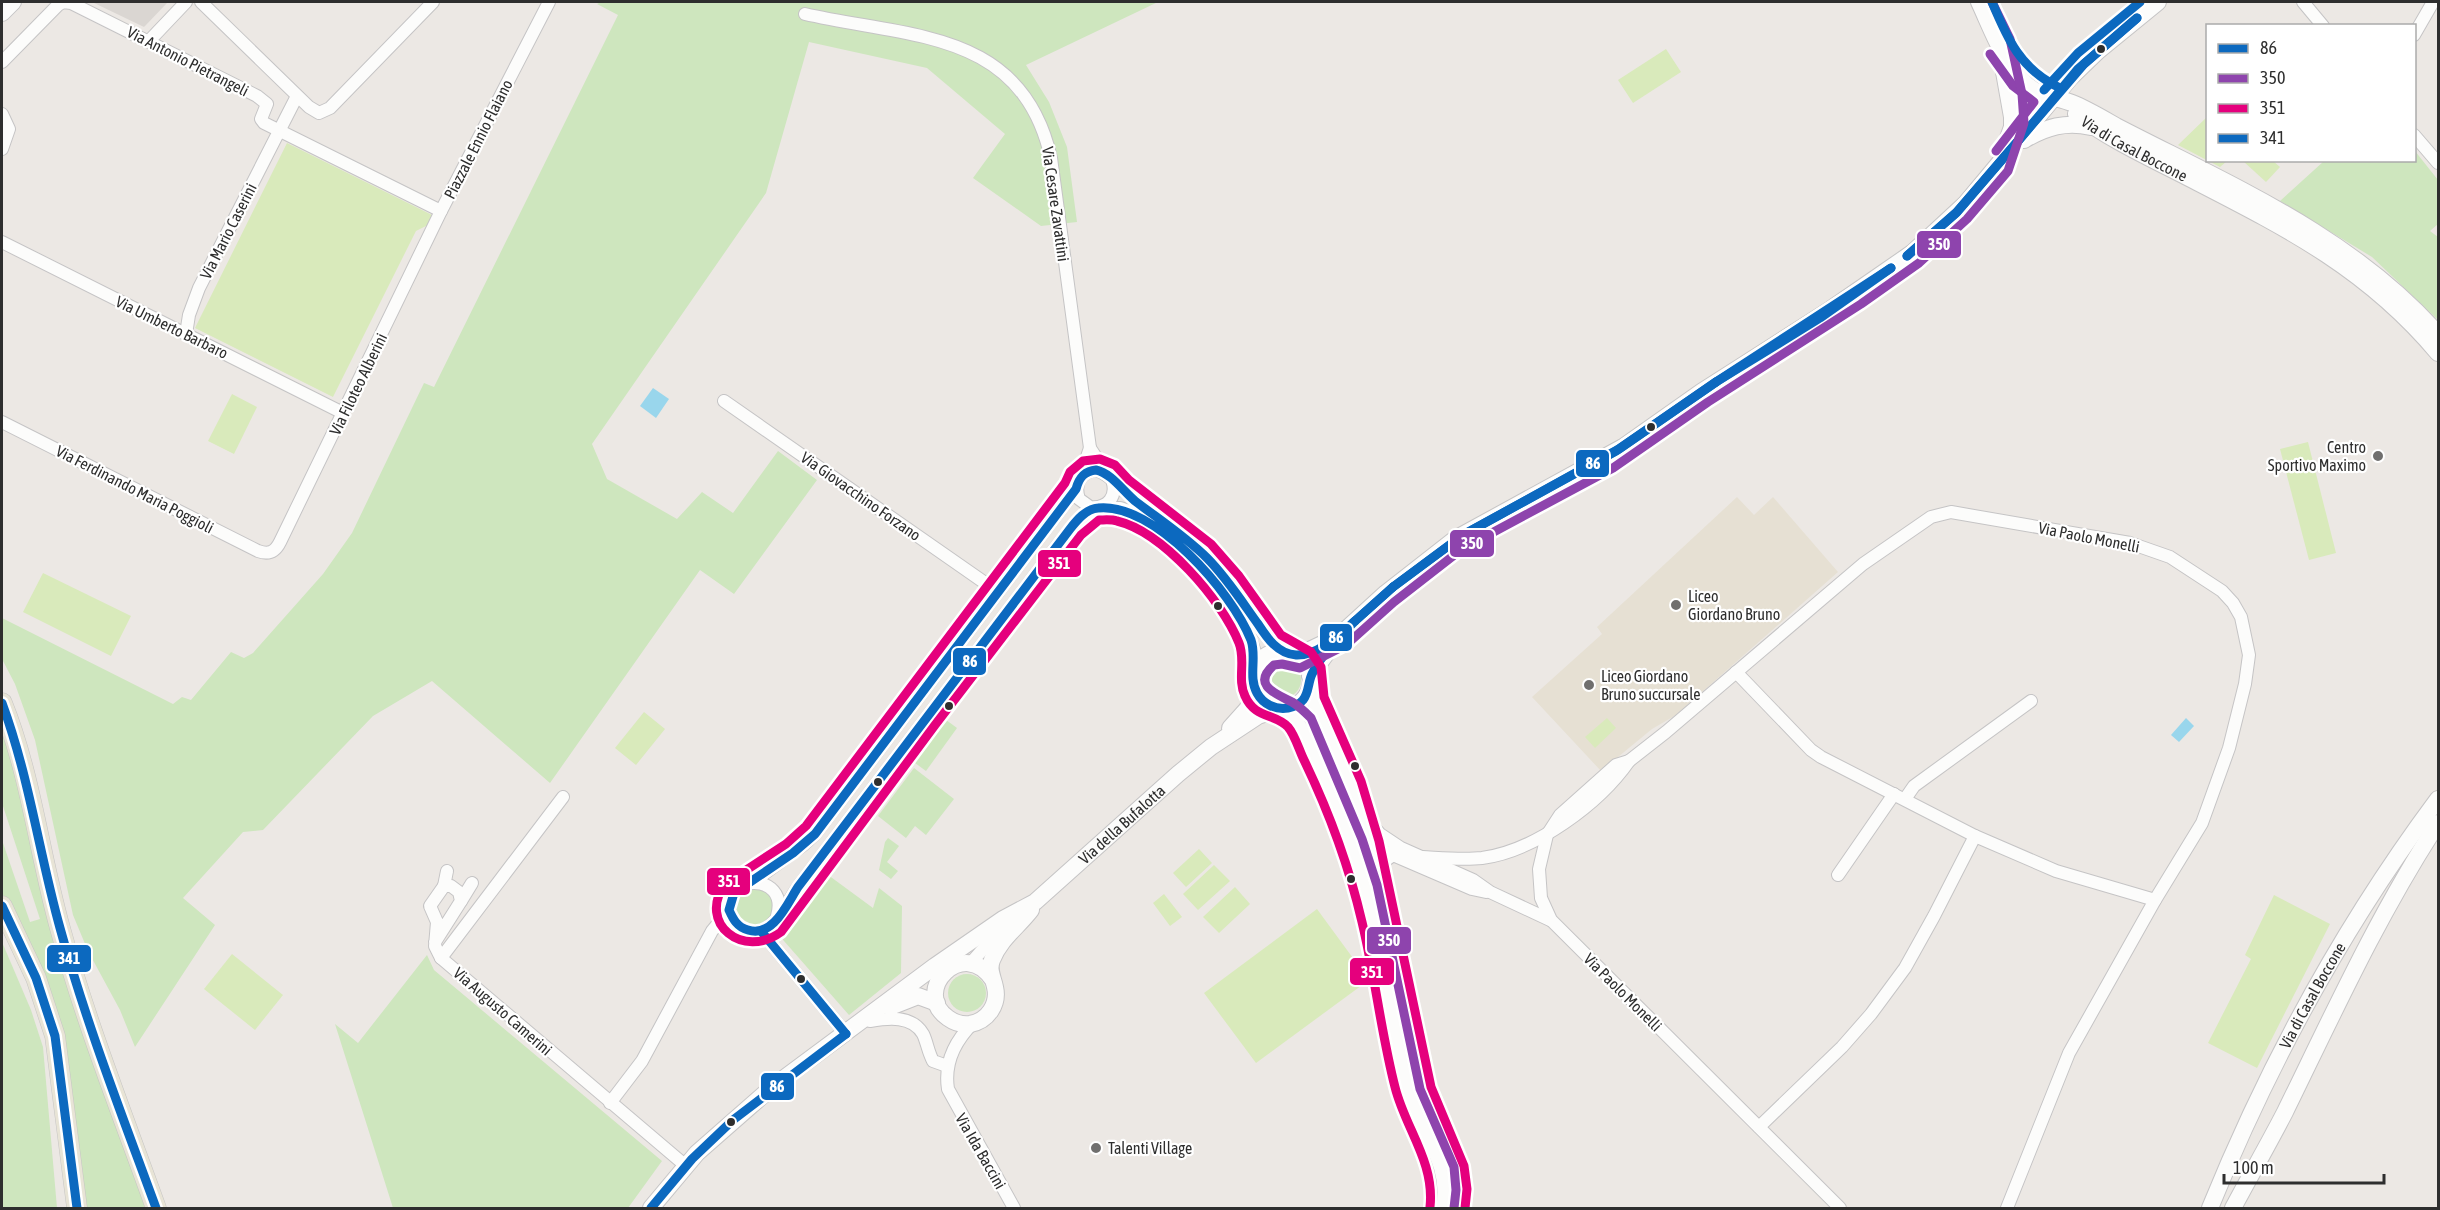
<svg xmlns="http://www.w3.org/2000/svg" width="2440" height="1210" viewBox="0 0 2440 1210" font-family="'Asap Condensed',sans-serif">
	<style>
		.education { fill: #e6e0d3 }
		.green { fill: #cee6be }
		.pitch { fill: #d9eabb }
		.plaza { fill: #dad6d2 }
		.water { fill: #99d6ec }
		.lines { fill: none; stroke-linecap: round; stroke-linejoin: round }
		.street-casing { stroke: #c5c4c5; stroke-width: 14 }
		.secondary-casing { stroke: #c5c4c5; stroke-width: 18 }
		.primary-casing { stroke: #c6c5c4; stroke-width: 21 }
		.street { stroke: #fcfcfb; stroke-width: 12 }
		.secondary { stroke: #fcfcfb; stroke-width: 16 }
		.primary { stroke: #e8e4d6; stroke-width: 20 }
		.bus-1-casing { stroke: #fff; stroke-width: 14 }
		.bus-2-casing { stroke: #fff; stroke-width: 14 }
		.bus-3-casing { stroke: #fff; stroke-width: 14 }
		.bus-4-casing { stroke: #fff; stroke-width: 14 }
		.bus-5-casing { stroke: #fff; stroke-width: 14 }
		.bus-1 { stroke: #0c69bf; stroke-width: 9 }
		.bus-2 { stroke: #8e44ad; stroke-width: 9 }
		.bus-3 { stroke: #e5007d; stroke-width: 9 }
		.bus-4 { stroke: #0c69bf; stroke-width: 9 }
		.bus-5 { stroke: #0c69bf; stroke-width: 9 }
		.bus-dot { fill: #2e2e2e; stroke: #fff; stroke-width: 2 }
		.poi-dot { fill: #706f6e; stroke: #fff; stroke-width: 2 }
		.labels { text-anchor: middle; stroke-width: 4.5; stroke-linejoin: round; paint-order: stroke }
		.street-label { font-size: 16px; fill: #2e2e2e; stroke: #fff }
		.poi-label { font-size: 16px; fill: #2e2e2e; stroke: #fff; text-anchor: start }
		.line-badge { stroke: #fff; stroke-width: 2 }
		.badge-label { font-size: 16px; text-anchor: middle; font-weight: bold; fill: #fff }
	</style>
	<rect width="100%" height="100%" fill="#ece8e4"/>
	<path class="education" d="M1737,497l17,18 19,-18 65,75 -162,143 -24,14 -51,42 -69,-74 70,-63 -5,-7z"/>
	<g class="green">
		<path d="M601,2h557l-132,63 23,37 18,45 10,75 -36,4 -68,-48 32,-44 -78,-66 -118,-26 -43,151 -174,251 15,35 70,40 25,-27 31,21 45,-62 39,29 -83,114 -34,-24 -150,213 -118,-102 -59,35 -110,114 -20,2 -60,66 32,27 -80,122 -15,-37 -32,-59 -15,-36 -38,-175 -20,-56 -13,-25v-41l171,86 9,-7 9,3 40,-48 13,6 9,-5 70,-79 29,-41 72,-150 10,4 184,-372 -21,-11z"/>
		<path d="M2415,151l23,29v44l-8,7 8,6v83l-66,-63 -92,-56 44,-40 90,-1z"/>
		<circle cx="1283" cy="680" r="18"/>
		<path d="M942,717l15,11 -31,43 -15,-11z"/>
		<path d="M2,727l136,454 7,27h-59l-55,-258 -29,-57v-53l28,82 10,-3 -38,-116z"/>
		<path d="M914,768l40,31 -28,36 -11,-9 -9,12 -28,-22z"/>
		<path d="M888,838l11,8 -12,16 11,9 -7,8 -12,-9 6,-28z"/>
		<path d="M824,872l49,36 6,-20 23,18 -1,67 -52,42 -72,-82z"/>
		<circle cx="754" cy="907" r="19"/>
		<path d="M2,942l29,68 12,37 14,161h-55z"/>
		<path d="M427,955l7,15 228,191 -34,47h-235l-58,-184 23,19z"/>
		<circle cx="967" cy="993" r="19"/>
	</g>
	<g class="pitch">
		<path d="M1666,49l15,23 -48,31 -15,-23z"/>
		<path d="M2207,117l1,43 19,1 -7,6 -42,-22z"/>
		<path d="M287,143l145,72 -4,10 -12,6 -83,166 -138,-69z"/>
		<path d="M2243,161h30l7,6 -14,15z"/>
		<path d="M232,394l25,13 -23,47 -26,-13z"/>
		<path d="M2308,442l28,111 -27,7 -29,-111z"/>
		<path d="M43,573l88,43 -20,40 -88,-44z"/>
		<path d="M644,712l21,17 -29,36 -21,-17z"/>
		<path d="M1607,718l9,10 -21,20 -10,-11z"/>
		<path d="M1199,849l13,14 -26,24 -13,-14z"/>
		<path d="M1214,865l16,16 -32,29 -15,-16z"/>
		<path d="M1235,887l15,17 -31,29 -16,-16z"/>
		<path d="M1164,894l18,23 -12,9 -17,-23z"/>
		<path d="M2274,895l56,29 -73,144 -49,-25 43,-84 -6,-4z"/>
		<path d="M1317,909l52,71 -113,83 -52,-70z"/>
		<path d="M232,954l51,41 -28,35 -51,-41z"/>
	</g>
	<path class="plaza" d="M92,2h76l-24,25z"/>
	<g class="water">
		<path d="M653,388l16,11 -13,19 -16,-12z"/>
		<path d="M2186,718l8,8 -15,16 -8,-7z"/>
	</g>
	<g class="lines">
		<g class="street-casing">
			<g id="street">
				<path d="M201,2l108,105 10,6 11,-5 103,-106"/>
				<path d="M2303,2l20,24"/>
				<path d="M805,14c104,24 217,15 246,144l39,290"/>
				<path d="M2414,35l19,-33"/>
				<path d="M149,41l37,-39"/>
				<path d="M2,62l56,-57 5,-3 8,1 186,93 10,8 -6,15 3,4 177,88"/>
				<path d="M2,114l7,15 -7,20"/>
				<path d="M2414,135l24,28"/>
				<path d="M2,242l341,171"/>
				<path d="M186,334l3,-19 10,-27 98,-192"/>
				<path d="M724,401l274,191"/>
				<path d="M2,422l256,129c11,4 17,1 22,-9l161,-331 108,-209"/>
				<path d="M1080,477l10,-29 17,26"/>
				<path d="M1112,480c6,17 -5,29 -22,27l-11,-8c-5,-15 1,-26 16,-29 14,3 22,16 33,24 31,23 64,46 89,75 23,26 38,63 67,83"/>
				<path d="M1101,508h19l15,5 62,50 32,38 20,34 6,17 -1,23"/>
				<path d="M1736,672l75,78 10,7 154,79"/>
				<path d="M1310,688c5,27 19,49 30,73 12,27 20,55 27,83l52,247 33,78 3,21 -2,18"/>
				<path d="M1279,709l18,11 9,16c22,50 45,100 60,152 19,67 24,139 43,205 11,40 42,71 33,115"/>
				<path d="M563,797l-122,161 245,208"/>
				<path d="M1905,799l9,-13 117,-85"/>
				<path d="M1361,813l19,21 21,14 72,32 17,12 60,28"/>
				<path d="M1362,841l31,14"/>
				<path d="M1422,857c20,1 41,3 60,1 53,-7 117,-54 147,-97"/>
				<path d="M1373,873l5,-7 15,-11 79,34 14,3"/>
				<path d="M1838,875l56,-81"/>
				<path d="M751,883l52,-38 12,-11 261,-345"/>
				<path d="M444,886l3,-15"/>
				<path d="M461,901l11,-18"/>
				<path d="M777,916c13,-45 -58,-42 -47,-3 2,8 7,14 15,17 25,11 41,-26 53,-43l259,-341 22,-27 16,-11"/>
				<path d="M761,931l85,103"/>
				<path d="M435,942l26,-41 -2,-9 -8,-6h-7l-14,20 7,16 -2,24 6,12"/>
				<path d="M970,964l35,-40"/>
				<path d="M870,1021c18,-3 42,-6 53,13 4,8 5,18 10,27l14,5"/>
				<path d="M973,1023c-19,19 -29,40 -25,66l66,119"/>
				<path d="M610,1103l32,-42 70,-130 9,-11 9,-5"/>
				<path d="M1759,1127l83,-80 29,-33 34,-46 29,-52 41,-80 81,35 99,29"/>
				<path d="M1840,1208l-289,-288 -10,-22 -2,-29 8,-34 13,-20 56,-50 13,-4 37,-29 197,-168 68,-47 20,-5 179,31 40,14 52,34 11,12 8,14 8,38 -4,29 -16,64 -27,75 -47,77 -86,153 -62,155"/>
			</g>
		</g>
		<g class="secondary-casing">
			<g id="secondary">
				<path d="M1979,2c13,28 24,60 47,82 13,12 30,13 46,19 15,6 30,15 44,23 116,60 234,109 322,208"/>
				<path d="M2,13l11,-11"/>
				<path d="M2001,55l11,62v10l-9,25"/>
				<path id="s1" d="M2076,114c33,25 70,42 107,61 99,51 182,91 255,178"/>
				<path d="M2024,140c22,-13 42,-19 67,-13"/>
				<circle cx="1282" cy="680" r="29"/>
				<path d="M1297,656l40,-19"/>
				<path d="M1310,676l30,-41 46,-42 69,-54 168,-92 78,-55 130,-83 81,-56 54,-50 104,-125 28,-27 60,-49"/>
				<path d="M1230,728l17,-19 9,-17"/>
				<path d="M993,980c-29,-45 -83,11 -45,38 7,5 14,7 22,6 18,-3 29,-20 25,-37 -2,-10 -7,-17 -3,-27 8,-21 26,-33 39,-50"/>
				<path d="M890,1007l28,-11 19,7"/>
				<path id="s2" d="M651,1208l46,-55 74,-65 164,-122 68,-47 32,-17 143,-128 33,-27 47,-31 21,-7"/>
				<path id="s3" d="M2210,1208c59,-145 134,-283 228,-409"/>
				<path d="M2233,1208c17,-32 35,-63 52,-96 48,-98 93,-197 153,-289"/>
			</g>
		</g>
		<g class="primary-casing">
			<g id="primary">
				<path d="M2,703c29,72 37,150 58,225 26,95 63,188 96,280"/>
				<path d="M2,906l34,72 19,58 22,172"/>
			</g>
		</g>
		<use href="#street" class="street"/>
		<use href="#secondary" class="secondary"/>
		<use href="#primary" class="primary"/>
		<g class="bus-1-casing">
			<g id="bus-1">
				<path d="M2018,141l60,-72 59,-51"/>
				<path d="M2018,141l66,-77 53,-46"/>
				<path d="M1907,256l49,-43 62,-72"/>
				<path d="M1907,256l50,-44 61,-71"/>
				<path d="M1716,382l175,-114"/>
				<path d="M1716,382l104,-64 71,-50"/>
				<path d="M1096,470c15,3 27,21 39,31 25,19 51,36 72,57 20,20 35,44 51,66 9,14 20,30 38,31 22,1 44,-21 59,-34 -15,15 -34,34 -43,53 -4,8 -3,19 -9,26 -4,5 -10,7 -15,8 -13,2 -25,-4 -31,-15 -9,-16 0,-36 -6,-53 -19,-48 -97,-138 -153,-132 -12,1 -21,12 -28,21l-272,358c-11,17 -25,51 -50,43 -11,-3 -15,-11 -19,-20l5,-17 59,-40 22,-19 261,-345c3,-11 8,-18 20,-19z"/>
				<path d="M1463,535l156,-86 97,-67"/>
				<path d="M1463,535l153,-84 100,-69"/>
				<path d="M1393,587l70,-52"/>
				<path d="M1393,587l70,-52"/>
				<path d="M1355,621l38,-34"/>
				<path d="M1355,621l38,-34"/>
				<path d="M761,931l85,103"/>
				<path d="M651,1208l41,-49 41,-39 113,-86"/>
			</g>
		</g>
		<g class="bus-2-casing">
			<g id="bus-2">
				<path d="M1990,54l23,32 21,16 -38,49"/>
				<path d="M1454,1208l2,-18 -2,-23 -34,-78 -43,-204 -15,-46 -51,-121c-6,-6 -12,-12 -19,-16 -16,-8 -41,-17 -18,-37l8,-1 18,4 46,-23 48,-43 68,-53 151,-81 95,-66 153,-98 58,-41 48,-44 41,-48 16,-48 -2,-29 -12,-55 -18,-37"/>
			</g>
		</g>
		<g class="bus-3-casing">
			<path id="bus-3" d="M1430,1207c5,-45 -25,-79 -35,-120 -14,-54 -20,-111 -33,-165 -13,-56 -33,-110 -58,-162 -5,-10 -9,-25 -16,-33 -13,-14 -33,-8 -43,-31 -8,-17 1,-36 -6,-53 -17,-43 -76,-111 -122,-122 -6,-2 -13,-1 -18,-1l-18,15 -146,190 -154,207c-38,28 -84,-9 -56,-48l61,-40 20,-18 259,-343 5,-11 13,-11 17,-2 15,6 14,15 82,64 28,32 42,59 30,17 10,15 3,30 37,84 18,60 52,246 33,79 3,23 -2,19"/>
		</g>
		<g class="bus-4-casing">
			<g id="bus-4">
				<path d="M2,703c27,73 37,150 58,225 26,95 62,187 96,280"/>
				<path d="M2,906l34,72 19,58 22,172"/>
			</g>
		</g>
		<g class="bus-5-casing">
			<g id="bus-5">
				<path d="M1992,2c16,38 28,66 66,85"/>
				<path d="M2044,90l34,-37 62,-51"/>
			</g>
		</g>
		<use href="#bus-1" class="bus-1"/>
		<use href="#bus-2" class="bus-2"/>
		<use href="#bus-3" class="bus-3"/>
		<use href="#bus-4" class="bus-4"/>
		<use href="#bus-5" class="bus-5"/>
	</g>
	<g class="bus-dot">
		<circle cx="2101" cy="49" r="5"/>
		<circle cx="1651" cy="427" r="5"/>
		<circle cx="1218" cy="606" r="5"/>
		<circle cx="949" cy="706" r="5"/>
		<circle cx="1355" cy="766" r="5"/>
		<circle cx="878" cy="782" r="5"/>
		<circle cx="1351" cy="879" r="5"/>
		<circle cx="801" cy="979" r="5"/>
		<circle cx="731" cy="1122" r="5"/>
	</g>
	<g class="poi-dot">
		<circle cx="2378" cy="456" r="6"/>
		<circle cx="1676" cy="605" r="6"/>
		<circle cx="1589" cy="685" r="6"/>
		<circle cx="1096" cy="1148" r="6"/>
	</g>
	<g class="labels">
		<g class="street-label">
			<text transform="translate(188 61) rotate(27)" y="6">Via Antonio Pietrangeli</text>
			<text transform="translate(478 139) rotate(-63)" y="6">Piazzale Ennio Flaiano</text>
			<text dy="6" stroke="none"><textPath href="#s1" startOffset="68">Via di Casal Boccone</textPath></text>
			<text transform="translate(1056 204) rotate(82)" y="6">Via Cesare Zavattini</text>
			<text transform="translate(228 231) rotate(-63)" y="6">Via Mario Caserini</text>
			<text transform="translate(172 327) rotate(26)" y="6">Via Umberto Barbaro</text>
			<text transform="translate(358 384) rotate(-64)" y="6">Via Filoteo Alberini</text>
			<text transform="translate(135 489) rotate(27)" y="6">Via Ferdinando Maria Poggioli</text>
			<text transform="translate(861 496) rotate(35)" y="6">Via Giovacchino Forzano</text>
			<text transform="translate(2089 537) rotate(11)" y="6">Via Paolo Monelli</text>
			<text dy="6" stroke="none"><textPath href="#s2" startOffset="610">Via della Bufalotta</textPath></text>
			<text transform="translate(1623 992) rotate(45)" y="6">Via Paolo Monelli</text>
			<text dy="6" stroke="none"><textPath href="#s3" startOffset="236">Via di Casal Boccone</textPath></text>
			<text transform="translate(503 1011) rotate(41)" y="6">Via Augusto Camerini</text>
			<text transform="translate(981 1151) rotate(60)" y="6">Via Ida Baccini</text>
		</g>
		<g class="poi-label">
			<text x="2366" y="453" text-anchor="end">Centro<tspan x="2366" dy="18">Sportivo Maximo</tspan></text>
			<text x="1688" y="602">Liceo<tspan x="1688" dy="18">Giordano Bruno</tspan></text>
			<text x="1601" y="682">Liceo Giordano<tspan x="1601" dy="18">Bruno succursale</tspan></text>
			<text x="1108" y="1154">Talenti Village</text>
		</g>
	</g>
	<g class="line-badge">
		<rect x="1916" y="230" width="46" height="29" rx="6" fill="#8e44ad"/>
		<rect x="1575" y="449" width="35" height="29" rx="6" fill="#0c69bf"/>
		<rect x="1449" y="529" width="46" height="29" rx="6" fill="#8e44ad"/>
		<rect x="1037" y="549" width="45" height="29" rx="6" fill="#e5007d"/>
		<rect x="1319" y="623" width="34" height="29" rx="6" fill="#0c69bf"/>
		<rect x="952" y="647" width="35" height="29" rx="6" fill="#0c69bf"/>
		<rect x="706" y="867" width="45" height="29" rx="6" fill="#e5007d"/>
		<rect x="1366" y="926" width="46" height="29" rx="6" fill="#8e44ad"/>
		<rect x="46" y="944" width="46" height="29" rx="6" fill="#0c69bf"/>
		<rect x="1349" y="957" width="46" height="29" rx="6" fill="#e5007d"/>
		<rect x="760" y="1072" width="35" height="29" rx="6" fill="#0c69bf"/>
	</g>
	<g class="badge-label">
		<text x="1939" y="250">350</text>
		<text x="1593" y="469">86</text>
		<text x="1472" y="549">350</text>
		<text x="1059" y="569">351</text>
		<text x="1336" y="643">86</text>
		<text x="970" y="667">86</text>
		<text x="729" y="887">351</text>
		<text x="1389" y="946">350</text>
		<text x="69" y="964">341</text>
		<text x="1372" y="978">351</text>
		<text x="777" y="1092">86</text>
	</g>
	<rect width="2440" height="1210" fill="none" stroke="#2e2e2e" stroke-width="6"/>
	<rect x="2206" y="24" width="210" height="138" fill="#ffffff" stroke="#ababab" stroke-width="1.5"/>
	<rect x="2218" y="44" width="30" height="9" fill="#0c69bf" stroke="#ababab" stroke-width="1.5"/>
	<text x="2260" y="54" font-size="18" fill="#2e2e2e">86</text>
	<rect x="2218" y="74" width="30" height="9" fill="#8e44ad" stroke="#ababab" stroke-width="1.5"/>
	<text x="2260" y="84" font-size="18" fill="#2e2e2e">350</text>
	<rect x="2218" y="104" width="30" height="9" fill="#e5007d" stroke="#ababab" stroke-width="1.5"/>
	<text x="2260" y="114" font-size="18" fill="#2e2e2e">351</text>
	<rect x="2218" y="134" width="30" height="9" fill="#0c69bf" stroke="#ababab" stroke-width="1.5"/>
	<text x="2260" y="144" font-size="18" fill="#2e2e2e">341</text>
	<path d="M2224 1174v9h160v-9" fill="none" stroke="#2e2e2e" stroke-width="3"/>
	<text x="2233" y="1174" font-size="18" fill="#2e2e2e" stroke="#ffffff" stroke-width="4.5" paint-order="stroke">100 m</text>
</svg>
